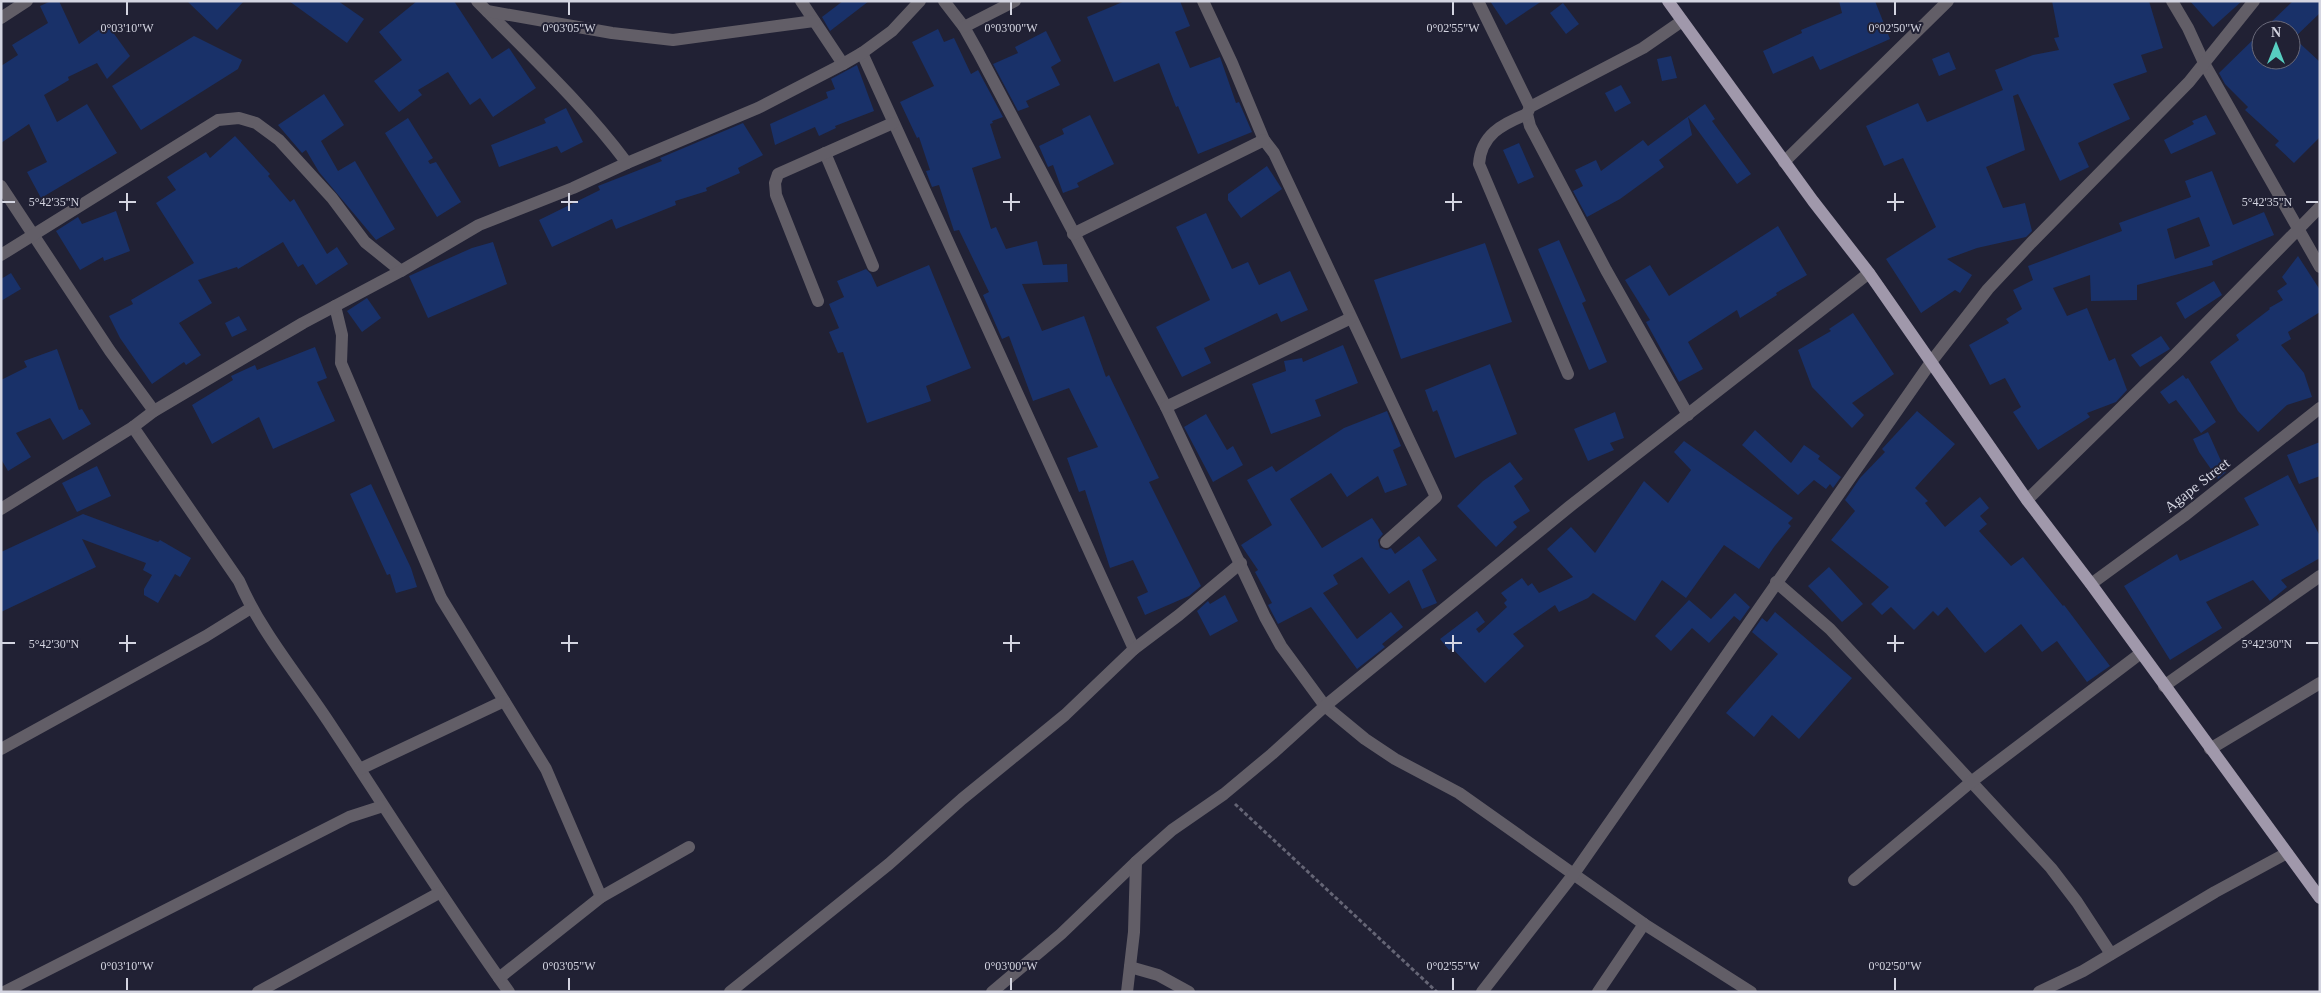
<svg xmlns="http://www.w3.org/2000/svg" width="2321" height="993" viewBox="0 0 2321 993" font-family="'Times New Roman',serif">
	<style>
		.building { fill: #193169; fill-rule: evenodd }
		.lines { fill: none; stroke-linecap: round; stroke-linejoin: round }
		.path { stroke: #656575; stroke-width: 3; stroke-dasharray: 4 2.5; stroke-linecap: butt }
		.minor { stroke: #625e67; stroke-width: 12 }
		.major { stroke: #a098ab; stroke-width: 12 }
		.ticks { fill: none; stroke: #d4d5e1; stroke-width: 2 }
		.labels { text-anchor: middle; stroke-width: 4; stroke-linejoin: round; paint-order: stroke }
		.street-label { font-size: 15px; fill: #d4d5e1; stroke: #212134 }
		.ticks-label { font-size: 12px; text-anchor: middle; fill: #d4d5e1; stroke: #212134; stroke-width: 4; stroke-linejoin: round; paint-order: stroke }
	</style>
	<rect width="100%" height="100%" fill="#212134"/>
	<g class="building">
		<path d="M51,1h8l20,43 28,-20 23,32 -23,23 -10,-16 -29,14 1,3 -25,15 13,27 30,-18 30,49 -76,45 -14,-26 20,-10 -18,-38 -28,19v-77l17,-11 -6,-10 36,-22 -8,-17z"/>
		<path d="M187,1h57l-27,29z"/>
		<path d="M289,1h49l26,18 -17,24z"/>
		<path d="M417,1h37l38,58 17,-11 27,40 -43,29 -13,-19 -10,7 -22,-33 -30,18 4,5 -23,17 -25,-31 28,-21 -23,-28z"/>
		<path d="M843,1h26l-39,30 -8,-14z"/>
		<path d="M1125,1h55l10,25 -15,6 15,36 30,-11 16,46 3,-1 13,30 -54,22 -20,-48 -2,1 -17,-44 -45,19 -27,-65z"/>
		<path d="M1490,1h52l-36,24z"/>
		<path d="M1839,1h36l15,38 -70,31 -7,-14 -40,18 -10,-23 39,-18 -1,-3 41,-17z"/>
		<path d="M2052,1h97l14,47 -22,7 6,17 -34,12 17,35 -52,24 11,24 -29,14 -42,-87 -5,2 12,54 -39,17 17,41 22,-5 7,28 -6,6 -49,11 -30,11 25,16 -12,18 -5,-3 -34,23 -35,-54 50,-32 -33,-69 -19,8 -18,-40 52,-23 9,19 76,-32 -8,-20 38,-15 26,-5 -5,-12 5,-1z"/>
		<path d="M2190,1h52l-29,26z"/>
		<path d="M2293,1h27v12l-26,25 26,24v75l-26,26 -19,-18 4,-4 -34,-31 3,-3 -23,-23 -6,-11 42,-41v28h30v-30h-28z"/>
		<path d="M1563,3l16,21 -13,10 -16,-21z"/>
		<path d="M938,29l6,13 10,-4 17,36 7,-4 25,47 -11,4 1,2 -3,1 11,34 -29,10 19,61 5,-2 10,22 31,-8 6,24 24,-1 1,18 -46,2 20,47 42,-15 22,61 3,-2 50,103 -10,4 52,104 -12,10 -44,19 -8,-18 11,-5 -15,-32 -23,8 -25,-78 -6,2 -12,-34 31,-11 -29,-59 -36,13 -24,-65 -7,3 -19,-44 6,-3 -30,-62 -5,1 -15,-46 -7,2 -2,-5 -4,-11 4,-1 -11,-33 -2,1 -17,-36 34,-16 -22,-44z"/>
		<path d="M1046,31l15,30 -10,6 9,18 -34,16 3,6 -11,4 -25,-47 25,-11 -3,-6z"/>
		<path d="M194,36l48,24 -4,9 -97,61 -29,-44z"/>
		<path d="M1949,52l7,17 -17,7 -7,-17z"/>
		<path d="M1671,56l6,22 -15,3 -5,-22z"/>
		<path d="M857,65l17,46 -39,15 1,2 -17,8 -4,-9 -40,18 -5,-21 58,-26 -2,-6 9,-3 -4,-10z"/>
		<path d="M1621,85l10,18 -16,9 -10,-19z"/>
		<path d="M324,94l20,31 -23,16 17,30 17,-10 40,68 -19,11 -57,-68 -13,-22 -4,3 -24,-28z"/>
		<path d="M1705,104l10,15 -3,2 39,53 -14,10 -49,-67 4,18 -33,25 5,7 -44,32 -33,18 -14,-26 10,-5 -8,-16 21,-10 5,11 42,-31 5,6z"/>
		<path d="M566,108l17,34 -22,11 -4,-7 -58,21 -8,-22 55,-22 -2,-4z"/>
		<path d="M1090,115l24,49 -37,19 2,4 -16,6 -10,-28 -5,2 -9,-21 25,-12 -2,-5z"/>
		<path d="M2206,115l10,19 -45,20 -7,-14 30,-16 -2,-3z"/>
		<path d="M408,118l25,40 -5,3 2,3 6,-2 25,40 -24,15 -52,-84z"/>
		<path d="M743,123l20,32 -25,13 2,5 -34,15 1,3 -32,10 1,4 -60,24 -4,-10 -60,28 -13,-27 61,-30 -2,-4 64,-25 -2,-3z"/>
		<path d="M235,136l35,38 -2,2 22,26 4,-3 33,55 10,-7 11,17 -32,21 -13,-21 -5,3 -15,-25 -45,27 -1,-2 -39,13 14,23 -33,20 22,32 -15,10 -2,-3 -32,22 -32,-46 -11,-22 24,-12 -2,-4 63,-37 -38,-60 20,-13 -9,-13 39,-25 4,6z"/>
		<path d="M1519,143l15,34 -16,7 -15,-34z"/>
		<path d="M1267,166l15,23 -41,29 -13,-18v-6z"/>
		<path d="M2212,171l21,54 31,-13 10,23 -62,26 1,4 -76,20v15l-46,1 -1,-26 -37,13 14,28 20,-8 22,53 6,-3 12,32 -11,12 -29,11 3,4 -52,33 -25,-38 8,-5 -16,-29 -15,7 -21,-40 40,-22 -3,-4 16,-10 -9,-19 20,-10 -5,-14 94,-35 -3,-8 72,-26 -6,-16zM2199,217l11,29 -35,13 -8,-30z"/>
		<path d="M116,211l14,40 -26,10 -1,-4 -23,13 -24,-39 22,-14 4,7z"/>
		<path d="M1206,213l26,56 16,-7 11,23 31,-14 18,39 -27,12 -4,-9 -73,35 7,15 -29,14 -26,-50 54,-27 -34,-73z"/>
		<path d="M1778,226l29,49 -31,18 1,2 -37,23 -3,-8 -49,32 15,27 -24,13 -33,-60 4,-2 -25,-40 25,-15 19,31z"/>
		<path d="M1559,240l27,61 -4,2 25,59 -18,8 -51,-121z"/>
		<path d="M493,242l14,42 -79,34 -19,-42 63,-28z"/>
		<path d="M1485,243l27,79 -111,37 -27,-79z"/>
		<path d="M2298,256l22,34v22l-32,20 3,7 -10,6 23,28 8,24 -25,8 -29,27 -20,-21 -28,-49 29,-22 -3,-5 34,-26 -1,-1 14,-8 -6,-9 10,-7 -5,-7z"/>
		<path d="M929,265l42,103 -45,18 5,15 -64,22 -24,-71 -5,1 -9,-21 10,-4 -10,-24 15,-7 -7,-16 29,-12 5,5 6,13z"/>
		<path d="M11,273l10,16 -20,12v-22z"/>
		<path d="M2214,281l8,14 -37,24 -9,-16z"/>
		<path d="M367,298l14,20 -19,14 -15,-21z"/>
		<path d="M1853,313l41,61 -42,29 12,12 -12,13 -40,-41 -14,-37 33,-19 -2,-2z"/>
		<path d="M239,316l8,14 -15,7 -7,-14z"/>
		<path d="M2161,336l9,13 -30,18 -9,-12z"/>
		<path d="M1343,345l15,38 -43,17 6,16 -50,18 -19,-50 34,-13 -2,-10 18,-3 1,4z"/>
		<path d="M315,347l12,31 -10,4 18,39 -62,28 -14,-32 -47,27 -20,-39 41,-25 -2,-4 24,-11 2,5z"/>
		<path d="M57,349l22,61 3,-1 9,15 -28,16 -13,-22 -34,15 15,24 -23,14 -7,-12v-79l26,-13 -3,-6z"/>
		<path d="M1490,364l27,70 -62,24 -18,-48 -4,2 -8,-22z"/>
		<path d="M2183,375l3,4 2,-1 28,44 -15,11 -25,-33 -7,4 -9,-12z"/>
		<path d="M1387,411l14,35 -8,4 14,35 -22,8 -7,-17 -31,21 -16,-24 -41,26 32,49 50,-30 11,16 -5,6 2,8 7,2 4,-2 4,6 24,-18 18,24 -15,10 15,33 -15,6 -13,-29 -20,14 -27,-37 -29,18 5,9 -15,9 34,46 34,-27 12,15 -21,17 3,3 -28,22 -46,-62 -33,17 -10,-19 4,-2 -17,-31 3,-2 -17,-25 31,-20 -25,-45 25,-14 4,6 68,-44z"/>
		<path d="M1917,411l38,33 -40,44 13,13 -3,2 20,24 35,-30 9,11 -9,8 7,8 -8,7 32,35 12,-9 40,49 1,-1 46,61 -23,16 -30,-41 -15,11 -21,-28 -36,29 -38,-46 -9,9 -5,-5 -19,19 -23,-23 -9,8 -11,-11 18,-17 -58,-47 24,-29 -10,-11 15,-22 25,-26 -3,-3z"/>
		<path d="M1615,412l9,26 -14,5 4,7 -26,11 -14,-32z"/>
		<path d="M1206,414l21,36 6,-4 10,19 -30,17 -29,-55z"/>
		<path d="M1755,430l36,33 13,-18 16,11 -2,3 23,18 -8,11 -3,-4 -4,5 -12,-9 -16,15 -56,-50z"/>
		<path d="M2208,432l18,40 -8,7 -19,-27 -6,-13z"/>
		<path d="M1684,441l109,77 -5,5 3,3 -17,21 -15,22 -35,-24 -38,53 -24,-18 -27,41 -42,-28 -5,5 -29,14 -4,-7 -42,29 11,12 -39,37 -33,-35 -3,2 -9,-11 37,-28 8,11 -9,7 3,4 28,-26 -3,-4 3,-3 -6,-7 21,-15 6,8 4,-3 7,10 34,-16 -26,-28 24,-22 24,26 49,-72 24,22 23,-33 -17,-18z"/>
		<path d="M2320,442v34l-21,8 -12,-29z"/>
		<path d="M1510,462l13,17 -9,7 16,25 -17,11 4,5 -21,20 -39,-41 26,-25z"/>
		<path d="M97,466l14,30 -34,16 -15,-29z"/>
		<path d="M2288,475l32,61v22l-39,22 6,7 -17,14 -17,-21 -47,22 16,26 -52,32 -46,-74 53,-32 3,7 79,-36 -15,-27z"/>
		<path d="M371,484l40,84 6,19 -21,6 -6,-19 -3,1 -37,-81z"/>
		<path d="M83,514l75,28 2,-2 31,18 -11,19 -5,-3 -17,29 -14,-8v-6l8,-14 -9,-5 3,-7 -64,-24 14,28 -95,45v-60z"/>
		<path d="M1829,567l34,37 -21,18 -34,-36z"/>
		<path d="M1735,593l15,14 -10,14 -6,-5 -25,27 -17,-15 -21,23 -16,-15 34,-36 22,19z"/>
		<path d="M1225,595l13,26 -28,15 -13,-25 11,-10 2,3z"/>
		<path d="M1775,612l77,66 -53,61 -27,-24 -18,22 -28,-24 52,-59 -26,-22 10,-14 5,4z"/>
	</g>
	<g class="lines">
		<path class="path" d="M1235,804l202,188"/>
		<g class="minor">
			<path d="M477,1c51,52 106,103 150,162"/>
			<path d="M801,1l42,63"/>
			<path d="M944,1l20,26 14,25 188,355 99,210 16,29 44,60 40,33 30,20 64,34 185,131 107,68"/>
			<path d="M1203,1l29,62 32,77 10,13 162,344 -50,45"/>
			<path d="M1478,1l52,106"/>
			<path d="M2172,1l16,27 17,37 115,202"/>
			<path d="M487,11l125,22 61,7 141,-19"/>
			<path d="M1,18l26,-17"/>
			<path d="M1682,21l-39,27 -113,59 -3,7 3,12 76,144 82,145"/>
			<path d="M964,27l51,-26"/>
			<path d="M862,53l272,596"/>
			<path d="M1527,114c-25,10 -46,21 -48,50l89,210"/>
			<path d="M825,153l48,113"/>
			<path d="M1784,162l164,-161"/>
			<path d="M1,186l109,165 44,60"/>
			<path d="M1073,234l191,-94"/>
			<path d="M1,255l217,-135 21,-2 17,5 23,17 53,58 33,44 36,29"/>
			<path d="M818,301l-42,-106 -1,-12 3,-9 115,-51"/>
			<path d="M335,306l7,29 -1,28 100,235 105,171 55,128"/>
			<path d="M1166,407l185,-89"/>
			<path d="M133,427l106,154c23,53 62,98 93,146 59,89 115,179 177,265"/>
			<path d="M2027,500l148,-145 145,-148"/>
			<path d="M1,509l132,-82 21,-16 149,-88 98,-52 78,-46 94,-37 54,-25 131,-55 85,-44 19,-11 30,-22 28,-30"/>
			<path d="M1776,582l54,47 221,239 26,34 34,52"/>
			<path d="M2091,584l93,-68 136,-108"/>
			<path d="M2164,686l156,-110"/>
			<path d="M1,749l205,-113 45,-28"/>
			<path d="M2210,749l110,-66"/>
			<path d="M360,769l144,-68"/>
			<path d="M1854,880l117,-98 170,-129"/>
			<path d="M1130,967l28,8 31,17"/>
			<path d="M499,978l102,-81 88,-50"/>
			<path d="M4,992l345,-175 34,-11"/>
			<path d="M258,992l181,-99"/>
			<path d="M730,992l159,-128 73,-65 103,-84 69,-66 45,-34 62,-52"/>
			<path d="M992,992l69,-58 75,-72 36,-32 52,-36 48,-40 53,-48 244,-199 300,-234"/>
			<path d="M1127,992l7,-60 2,-70"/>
			<path d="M1482,992l91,-117 358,-513 57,-73 43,-46 158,-161 65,-81"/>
			<path d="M1598,992l46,-68"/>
			<path d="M2039,992l44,-21 132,-79 72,-39"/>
		</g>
		<path class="major" d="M1668,1l145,200 56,72 158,227 64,84 229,314"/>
	</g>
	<path class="ticks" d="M127,2v13M569,2v13M1011,2v13M1453,2v13M1895,2v13M127,193v18M569,193v18M1011,193v18M1453,193v18M1895,193v18M2,202h13M119,202h17M561,202h17M1003,202h17M1445,202h17M1887,202h17M2306,202h12M127,635v17M569,635v17M1011,635v17M1453,635v17M1895,635v17M2,643h13M119,643h17M561,643h17M1003,643h17M1445,643h17M1887,643h17M2306,643h12M127,978v12M569,978v12M1011,978v12M1453,978v12M1895,978v12"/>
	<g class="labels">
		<g class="street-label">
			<text transform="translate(2197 485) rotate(-38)" y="5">Agape Street</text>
		</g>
	</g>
	<g class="ticks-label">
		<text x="127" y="32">0°03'10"W</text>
		<text x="569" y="32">0°03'05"W</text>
		<text x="1011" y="32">0°03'00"W</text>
		<text x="1453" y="32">0°02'55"W</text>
		<text x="1895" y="32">0°02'50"W</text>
		<text x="54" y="206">5°42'35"N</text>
		<text x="2267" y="206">5°42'35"N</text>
		<text x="54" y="648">5°42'30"N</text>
		<text x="2267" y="648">5°42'30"N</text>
		<text x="127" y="970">0°03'10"W</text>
		<text x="569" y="970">0°03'05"W</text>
		<text x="1011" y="970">0°03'00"W</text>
		<text x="1453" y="970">0°02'55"W</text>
		<text x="1895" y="970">0°02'50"W</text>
	</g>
	<rect width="2321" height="993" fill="none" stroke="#d4d5e1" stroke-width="5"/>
	<g transform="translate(2276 45)"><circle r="24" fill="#212134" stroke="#696979"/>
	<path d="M0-4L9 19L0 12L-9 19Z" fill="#57cec1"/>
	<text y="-8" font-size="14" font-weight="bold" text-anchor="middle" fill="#d4d5e1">N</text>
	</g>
</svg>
